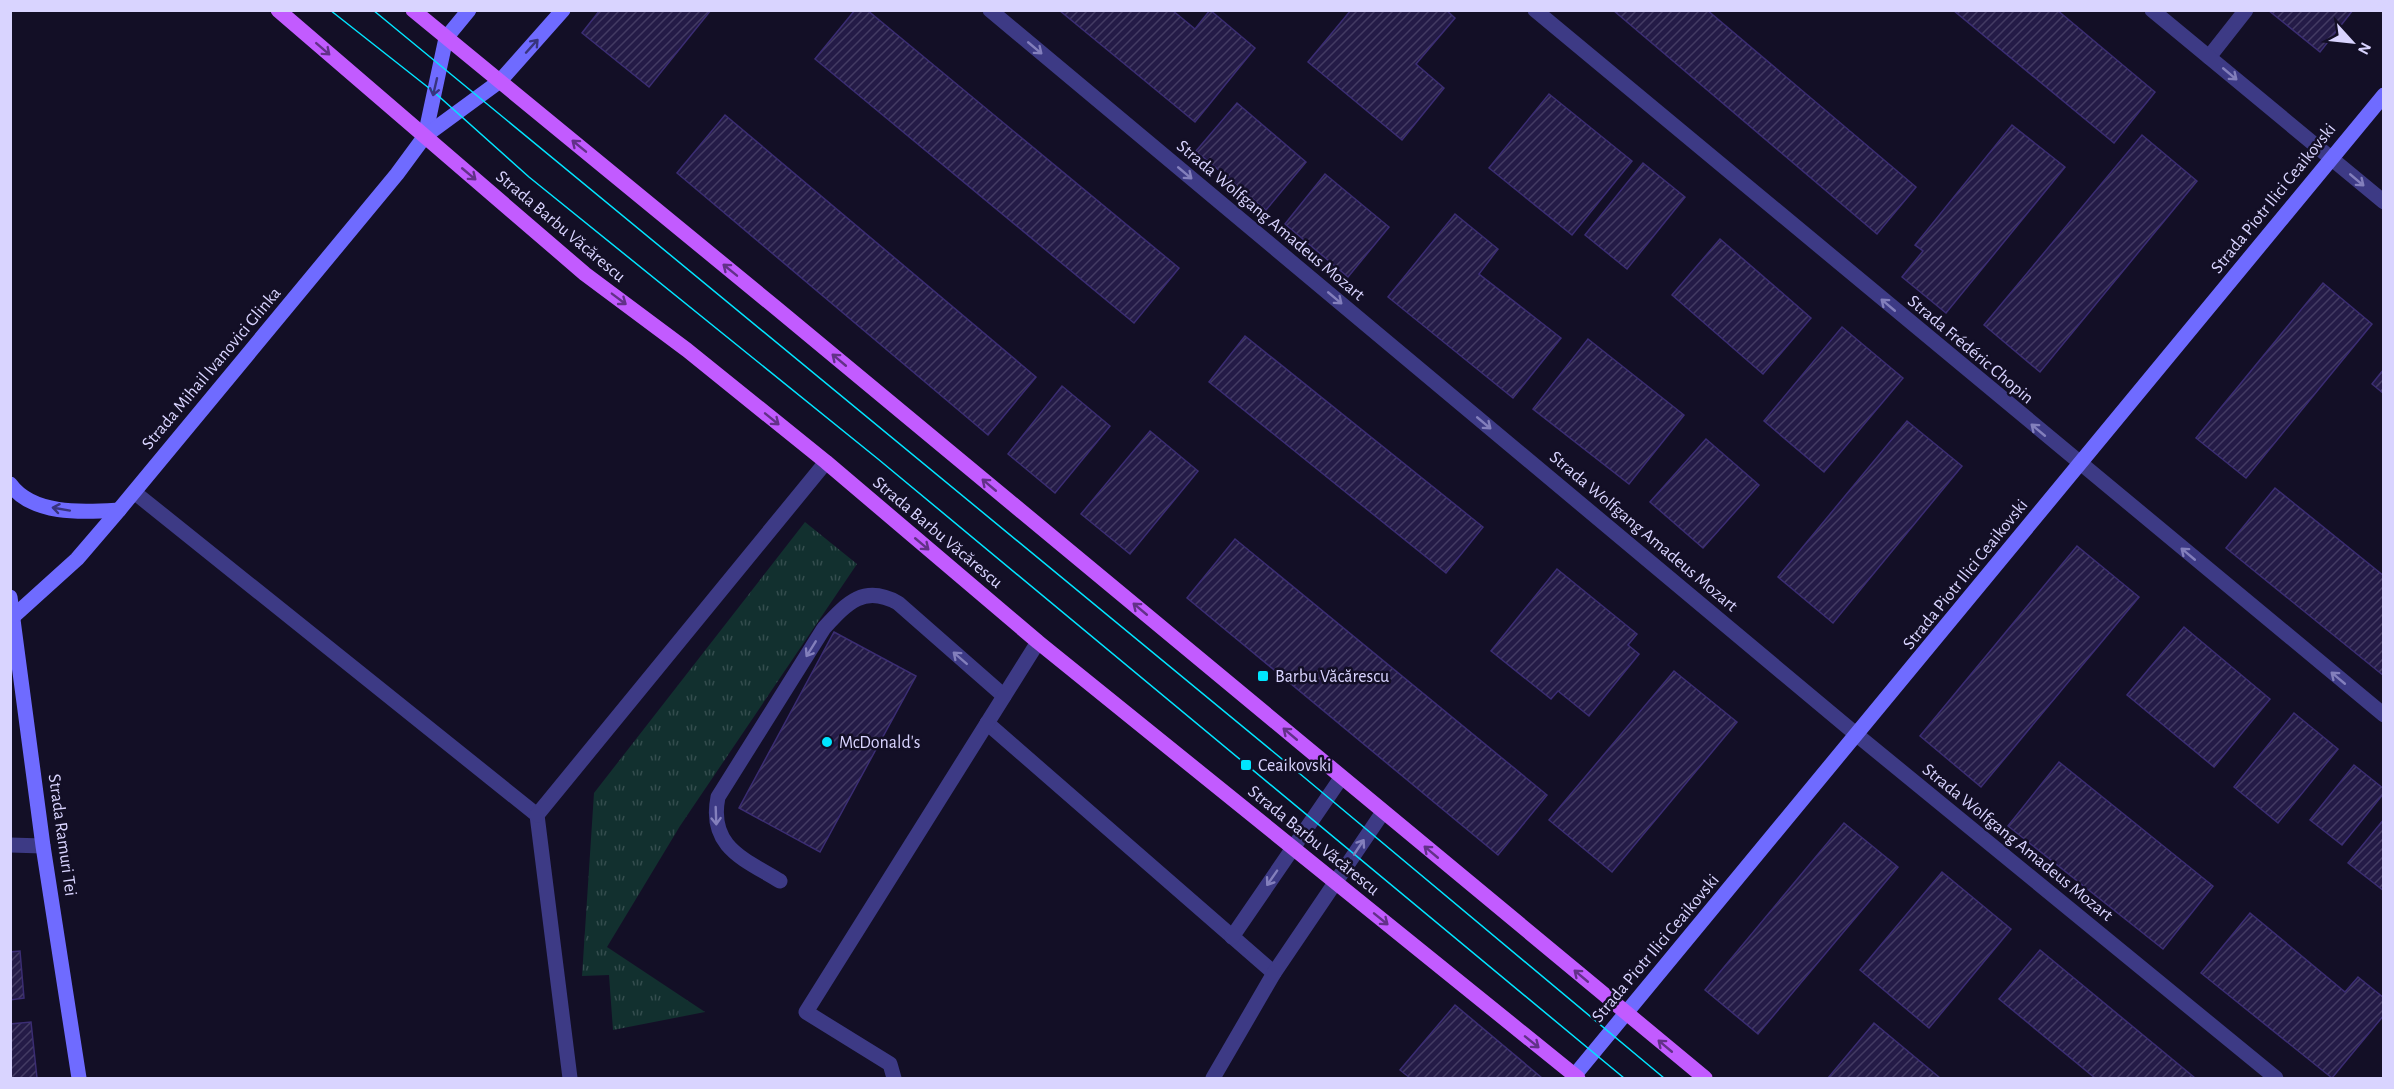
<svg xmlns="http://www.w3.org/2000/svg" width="2394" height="1089" viewBox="0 0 2394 1089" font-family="'Alegreya Sans',sans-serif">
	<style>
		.grass { fill: url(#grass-tufts) }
		.building { fill: url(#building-hatch); stroke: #3b2d73; stroke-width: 1.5 }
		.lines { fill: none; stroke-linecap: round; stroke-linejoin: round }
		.lane { stroke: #3d3a85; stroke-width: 15 }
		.street { stroke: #3d3a85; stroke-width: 15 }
		.secondary { stroke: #6f6bff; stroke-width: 15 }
		.primary { stroke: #c25bff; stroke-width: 15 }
		.tram { stroke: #00e5ff; stroke-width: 1.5 }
		.oneway { stroke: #38347d }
		.oneway2 { stroke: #837fbc }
		.oneway3 { stroke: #623188 }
		.poi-dot { fill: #00e5ff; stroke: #130f26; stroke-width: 2 }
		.labels { text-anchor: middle; stroke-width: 5; stroke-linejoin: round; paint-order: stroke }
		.street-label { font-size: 18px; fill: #d9d4ff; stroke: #130f26 }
		.poi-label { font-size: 18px; fill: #d9d4ff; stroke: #130f26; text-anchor: start }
	</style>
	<defs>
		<pattern id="grass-tufts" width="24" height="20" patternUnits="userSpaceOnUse" patternTransform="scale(1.5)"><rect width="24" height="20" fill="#12302f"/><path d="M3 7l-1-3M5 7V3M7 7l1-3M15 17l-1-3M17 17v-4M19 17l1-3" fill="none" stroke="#344d4e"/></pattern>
		<pattern id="building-hatch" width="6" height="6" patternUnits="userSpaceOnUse" patternTransform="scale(1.5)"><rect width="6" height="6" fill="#241b47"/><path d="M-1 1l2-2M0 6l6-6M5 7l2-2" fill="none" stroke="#433b63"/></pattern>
	</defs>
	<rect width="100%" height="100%" fill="#130f26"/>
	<path class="grass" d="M805,522l52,42 -177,262 -73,121 98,65 -92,18 -4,-55 -27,1 12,-183z"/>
	<g class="building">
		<path d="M600,10h111l-62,77 -67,-54z"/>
		<path d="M855,10h12l312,258 -45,55 -319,-264z"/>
		<path d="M1059,10h113l23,19 15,-19 45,38 -60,74z"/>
		<path d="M1351,10h95l9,8 -39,46 28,24 -42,52 -94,-78z"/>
		<path d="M1613,10h94l209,177 -39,47z"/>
		<path d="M1953,10h104l98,82 -41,51z"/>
		<path d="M2268,10h85l-33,42z"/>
		<path d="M1549,94l83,67 -60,74 -83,-67z"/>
		<path d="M1237,103l69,59 -40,48 -70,-59z"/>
		<path d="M725,115l311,262 -48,58 -311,-262z"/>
		<path d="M2012,125l53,42 -119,146 -44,-36 21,-26 -8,-6z"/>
		<path d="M2142,135l55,46 -157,191 -56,-47z"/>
		<path d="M1643,163l42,34 -58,72 -42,-34z"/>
		<path d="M1325,174l64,53 -41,50 -63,-53z"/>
		<path d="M1455,214l43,35 -19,25 82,64 -48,60 -125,-101z"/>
		<path d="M1720,239l91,79 -48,56 -91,-79z"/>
		<path d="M2323,283l49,41 -126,154 -50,-40z"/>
		<path d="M1842,327l61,51 -79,94 -60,-51z"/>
		<path d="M1245,336l238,191 -37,46 -237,-191z"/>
		<path d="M1588,339l96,76 -55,69 -96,-75z"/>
		<path d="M2384,369v25l-12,-10z"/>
		<path d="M1062,386l48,40 -55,67 -47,-39z"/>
		<path d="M1907,421l55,45 -129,157 -55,-46z"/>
		<path d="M1150,431l48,40 -68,83 -49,-40z"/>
		<path d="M1706,439l53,46 -56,63 -53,-46z"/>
		<path d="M2275,488l109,88v100l-158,-128z"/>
		<path d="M1235,539l312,256 -49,60 -311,-257z"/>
		<path d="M2077,546l62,51 -158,190 -61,-51z"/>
		<path d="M1557,569l80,65 -9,11 11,9 -50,62 -31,-25 -7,8 -60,-48z"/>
		<path d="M2184,627l86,72 -56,68 -87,-72z"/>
		<path d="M834,632l82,44 -96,176 -81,-44z"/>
		<path d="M1674,671l63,51 -125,150 -63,-52z"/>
		<path d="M2294,713l44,36 -60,74 -44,-36z"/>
		<path d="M2059,762l154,124 -50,63 -155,-123z"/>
		<path d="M2354,765l30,24v4l-42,52 -32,-25z"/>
		<path d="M2384,819v72l-36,-28z"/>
		<path d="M1844,823l54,44 -140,167 -53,-44z"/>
		<path d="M1942,872l69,57 -82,99 -69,-58z"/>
		<path d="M2250,913l95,79 13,-15 26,21v17l-52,63 -131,-105z"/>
		<path d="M2040,950l155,128h-100l-96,-79z"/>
		<path d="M20,951l4,47 -14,2v-48z"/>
		<path d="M1455,1005l87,73h-132l-10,-8z"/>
		<path d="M31,1022l6,56h-27v-54z"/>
		<path d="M1874,1023l66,55h-112z"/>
	</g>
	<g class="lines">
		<g class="lane">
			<path d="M2209,57l37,-47"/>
			<path d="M134,492l403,323 33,263"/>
			<path d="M987,723l287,250"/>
			<path d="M537,815l289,-353"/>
			<path d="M780,881c-36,-22 -72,-34 -62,-84l106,-169c23,-25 40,-44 74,-25l106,93"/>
			<path d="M1232,937l109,-159"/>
			<path d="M894,1078l-4,-14 -84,-52 232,-370"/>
			<path d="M1213,1078l61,-105 109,-161"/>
		</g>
		<g class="street">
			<path d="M990,10l867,725 419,343"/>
			<path d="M1535,10l849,705"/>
			<path d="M2152,10l232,192"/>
			<path d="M10,845l33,1"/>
		</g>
		<g class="secondary">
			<path d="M425,136l21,-98 23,-28"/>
			<path d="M10,484c23,32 74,28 109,26"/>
			<path d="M10,597l33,249 36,232"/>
			<path d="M15,615l62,-56 42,-49 278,-336 28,-38 75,-55 63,-71"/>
			<path d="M1574,1076l810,-981"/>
		</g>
		<g class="primary">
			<path d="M278,10l307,264 102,76 139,112 212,180 540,436"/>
			<path d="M413,10l362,297 930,771"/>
		</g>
		<g class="tram">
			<path d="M330,10l104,82 95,85 349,282 746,619"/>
			<path d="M373,10l926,763 365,305"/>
		</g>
	</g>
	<defs><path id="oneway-shaft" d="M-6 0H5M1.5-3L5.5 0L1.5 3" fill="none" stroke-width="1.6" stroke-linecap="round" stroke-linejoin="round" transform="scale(1.5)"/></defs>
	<g class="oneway">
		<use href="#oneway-shaft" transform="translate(532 46) rotate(-48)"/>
		<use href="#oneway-shaft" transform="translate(435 87) rotate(103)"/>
		<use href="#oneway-shaft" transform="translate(61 509) rotate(-170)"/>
	</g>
	<g class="oneway2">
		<use href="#oneway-shaft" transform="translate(1035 48) rotate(40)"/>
		<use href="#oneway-shaft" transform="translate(2230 74) rotate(40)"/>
		<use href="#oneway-shaft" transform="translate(1185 173) rotate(40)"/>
		<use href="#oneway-shaft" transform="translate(2357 180) rotate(40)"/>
		<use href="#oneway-shaft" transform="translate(1335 298) rotate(40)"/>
		<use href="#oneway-shaft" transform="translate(1888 305) rotate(-140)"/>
		<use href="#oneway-shaft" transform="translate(1484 423) rotate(40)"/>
		<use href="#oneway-shaft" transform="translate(2038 430) rotate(-140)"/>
		<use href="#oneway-shaft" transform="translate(2188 554) rotate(-140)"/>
		<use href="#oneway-shaft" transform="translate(811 649) rotate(122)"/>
		<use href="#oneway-shaft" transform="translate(960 658) rotate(-139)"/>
		<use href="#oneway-shaft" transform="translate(2338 678) rotate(-140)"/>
		<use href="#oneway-shaft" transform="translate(716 816) rotate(88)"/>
		<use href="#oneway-shaft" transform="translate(1359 847) rotate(-56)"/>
		<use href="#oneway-shaft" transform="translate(1272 878) rotate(125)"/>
	</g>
	<g class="oneway3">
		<use href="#oneway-shaft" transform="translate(323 49) rotate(41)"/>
		<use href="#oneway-shaft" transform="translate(579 146) rotate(-141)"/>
		<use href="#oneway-shaft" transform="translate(469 174) rotate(40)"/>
		<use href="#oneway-shaft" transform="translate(730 270) rotate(-141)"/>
		<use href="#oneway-shaft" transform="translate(619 299) rotate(37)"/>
		<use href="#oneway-shaft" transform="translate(839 360) rotate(-140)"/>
		<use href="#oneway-shaft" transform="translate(772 419) rotate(39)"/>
		<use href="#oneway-shaft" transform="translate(989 485) rotate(-140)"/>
		<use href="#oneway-shaft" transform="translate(922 544) rotate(40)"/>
		<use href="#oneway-shaft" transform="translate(1140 609) rotate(-140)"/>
		<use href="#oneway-shaft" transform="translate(1290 734) rotate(-140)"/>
		<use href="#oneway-shaft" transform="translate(1431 852) rotate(-140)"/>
		<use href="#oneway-shaft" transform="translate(1381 919) rotate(39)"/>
		<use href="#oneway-shaft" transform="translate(1581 976) rotate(-140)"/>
		<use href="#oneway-shaft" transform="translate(1532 1042) rotate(39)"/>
		<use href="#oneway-shaft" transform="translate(1665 1046) rotate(-140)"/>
	</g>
	<g class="poi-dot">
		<rect x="1257" y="670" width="12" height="12" rx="3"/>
		<circle cx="827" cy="742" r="6"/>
		<rect x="1240" y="759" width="12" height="12" rx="3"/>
	</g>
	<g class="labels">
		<g class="street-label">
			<text transform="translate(2273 198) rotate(-51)" y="6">Strada Piotr Ilici Ceaikovski</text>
			<text transform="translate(1271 220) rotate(40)" y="6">Strada Wolfgang Amadeus Mozart</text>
			<text transform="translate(561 226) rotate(40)" y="6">Strada Barbu Văcărescu</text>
			<text transform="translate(1971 349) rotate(40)" y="6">Strada Frédéric Chopin</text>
			<text transform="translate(211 368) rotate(-50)" y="6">Strada Mihail Ivanovici Glinka</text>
			<text transform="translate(1644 531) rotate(40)" y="6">Strada Wolfgang Amadeus Mozart</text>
			<text transform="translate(938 532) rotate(40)" y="6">Strada Barbu Văcărescu</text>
			<text transform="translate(1965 574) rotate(-51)" y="6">Strada Piotr Ilici Ceaikovski</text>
			<text transform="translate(63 835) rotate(82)" y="6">Strada Ramuri Tei</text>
			<text transform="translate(1314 840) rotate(39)" y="6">Strada Barbu Văcărescu</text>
			<text transform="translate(2018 842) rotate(39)" y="6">Strada Wolfgang Amadeus Mozart</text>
			<text transform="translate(1655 948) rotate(-50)" y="6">Strada Piotr Ilici Ceaikovski</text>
		</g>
		<g class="poi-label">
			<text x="1275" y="682">Barbu Văcărescu</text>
			<text x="839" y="748">McDonald's</text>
			<text x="1258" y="771">Ceaikovski</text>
		</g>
	</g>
	<rect width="2394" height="1089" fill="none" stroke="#d9d4ff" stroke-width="24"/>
	<g transform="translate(2352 42) rotate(117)" stroke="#130f26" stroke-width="4.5" paint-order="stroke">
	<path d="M0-4.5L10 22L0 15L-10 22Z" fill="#d9d4ff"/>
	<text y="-9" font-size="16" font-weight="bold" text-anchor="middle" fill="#d9d4ff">N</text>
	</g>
</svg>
